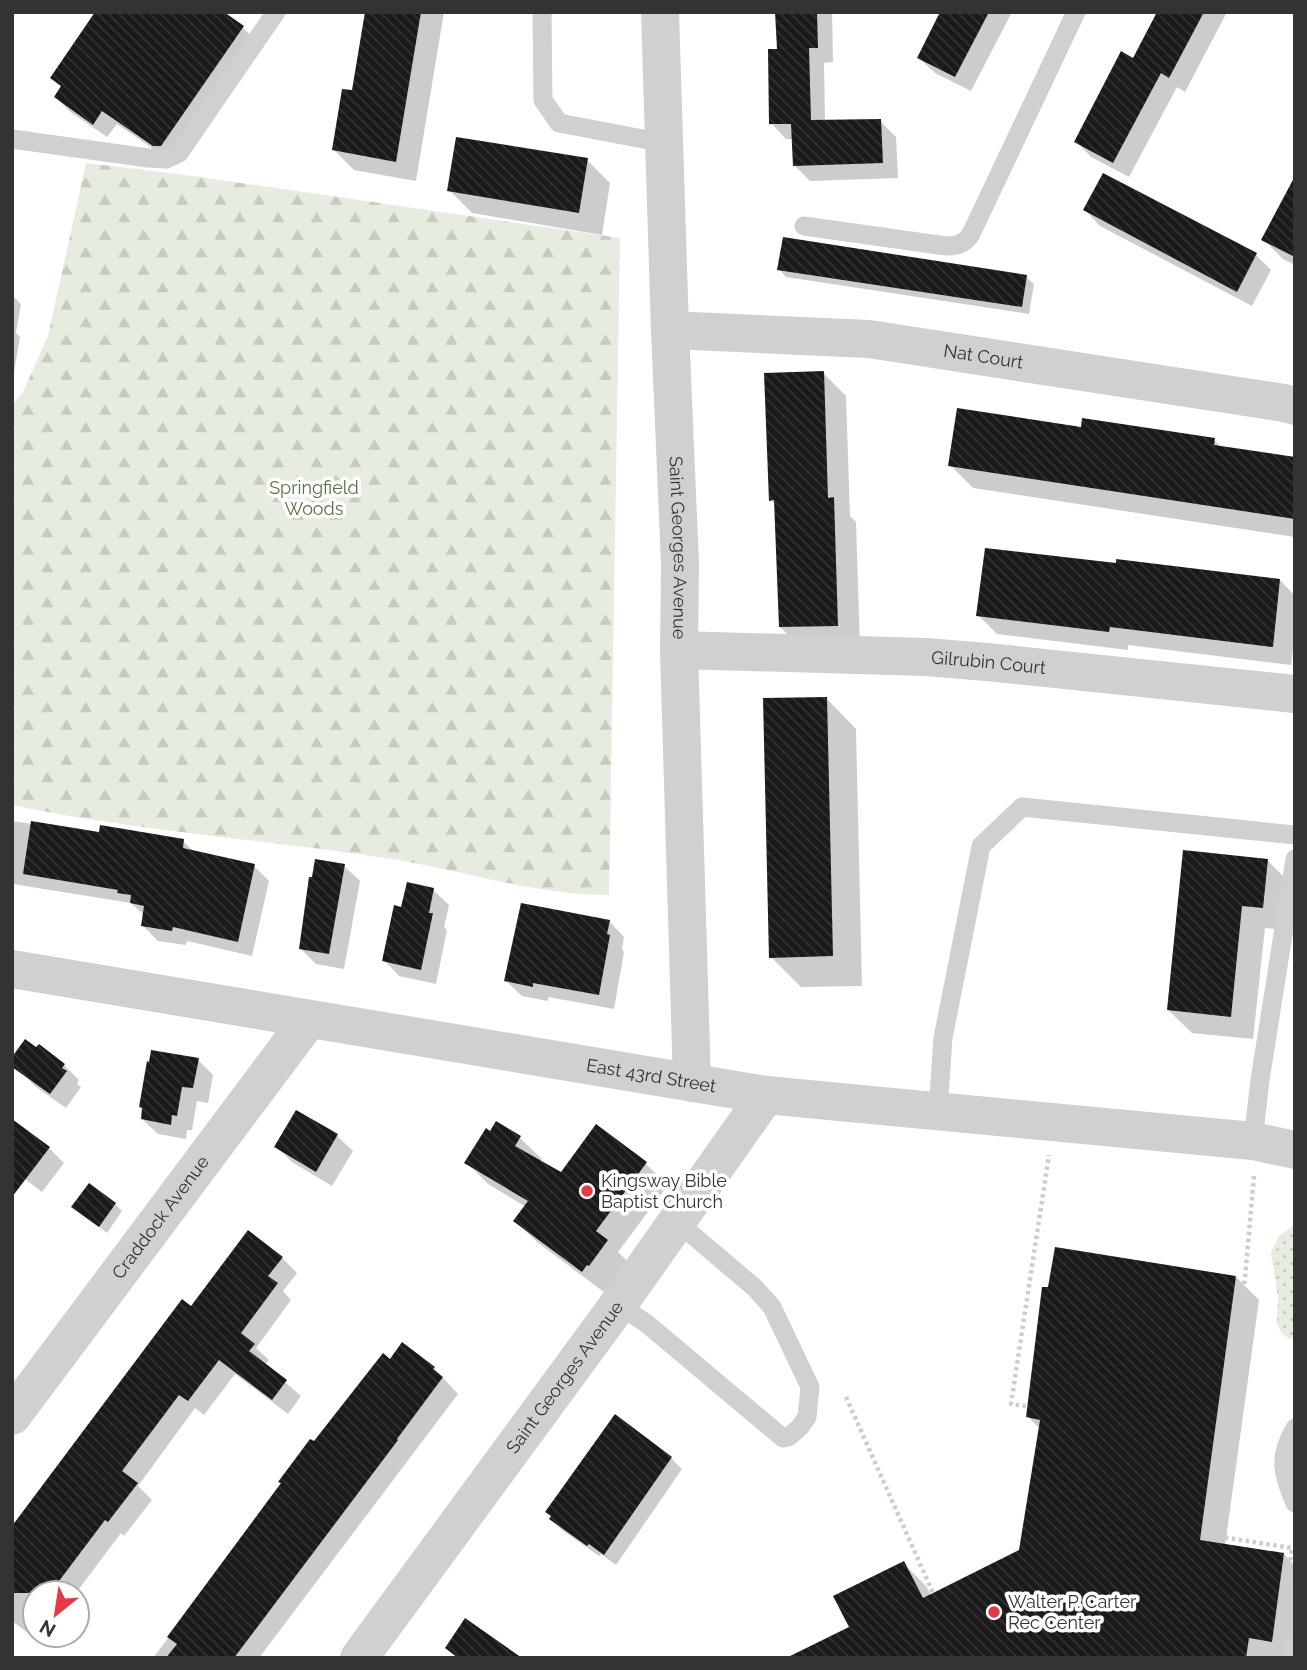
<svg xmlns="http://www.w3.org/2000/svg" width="1307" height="1670" viewBox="0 0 1307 1670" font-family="Raleway,sans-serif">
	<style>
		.green { fill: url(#green-dots) }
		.forest { fill: url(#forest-firs) }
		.shadow { fill: #0003 }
		.building { fill: url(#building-back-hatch) }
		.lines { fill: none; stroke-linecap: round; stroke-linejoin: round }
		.path { stroke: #cdcdcd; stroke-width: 4.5; stroke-dasharray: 3.5 3.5; stroke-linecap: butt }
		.service { stroke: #d0d0d0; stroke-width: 19 }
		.minor { stroke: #d0d0d0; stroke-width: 38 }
		.poi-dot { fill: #e63946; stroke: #fff; stroke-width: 2.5 }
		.labels { text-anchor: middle; stroke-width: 7; stroke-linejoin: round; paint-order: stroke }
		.street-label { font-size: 18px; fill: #333; stroke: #fff }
		.park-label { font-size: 18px; fill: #56703f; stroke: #fff }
		.poi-label { font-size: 18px; fill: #333; stroke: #fff; text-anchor: start }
	</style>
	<defs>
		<pattern id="green-dots" width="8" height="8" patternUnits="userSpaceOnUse" patternTransform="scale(1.75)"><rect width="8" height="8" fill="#e6ecdf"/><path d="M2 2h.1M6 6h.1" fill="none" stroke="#c6cbc0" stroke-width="1.8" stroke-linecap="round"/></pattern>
		<pattern id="forest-firs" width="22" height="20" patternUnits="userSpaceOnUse" patternTransform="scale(1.75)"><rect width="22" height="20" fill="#e6ecdf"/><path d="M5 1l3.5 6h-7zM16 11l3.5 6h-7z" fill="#c6cbc0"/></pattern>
		<pattern id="building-back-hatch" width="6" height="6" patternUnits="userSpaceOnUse" patternTransform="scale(1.75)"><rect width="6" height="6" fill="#1a1a1a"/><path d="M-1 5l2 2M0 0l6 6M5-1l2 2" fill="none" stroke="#333"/></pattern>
	</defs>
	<rect width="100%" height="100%" fill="#fff"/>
	<path class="green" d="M1295,1224v113l-5,2 -8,-5 -5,-10 1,-27 -7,-45 8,-16z"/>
	<path class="forest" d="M86,163l107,13 427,62 -11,657c-76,0 -150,-26 -224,-37 -124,-19 -250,-27 -373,-53v-400l11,-13 25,-56z"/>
	<g class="shadow">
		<path d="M367,12h77l-28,169 -62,-11 -20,-20 19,-58z"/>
		<path d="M777,12h55l1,50 -9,1 1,59 55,-1 16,16 2,41 -88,3 -16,-16 -1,-26h-7l-15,-16 8,-72z"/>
		<path d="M942,12h70l-41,79 -36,-18 -16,-15z"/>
		<path d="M1159,12h68l-42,80 -8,-5 -48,90 -38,-20 -15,-16 58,-81z"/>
		<path d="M242,27l14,13 -88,119 -51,-35 -10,13 -38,-26 -13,-14 6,-9 -10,-10z"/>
		<path d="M587,160l23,23 -8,52 -130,-22 -23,-23z"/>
		<path d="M1295,180v85l-12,-6 -20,-20z"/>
		<path d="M1085,210l171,45 15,15 -19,36 -152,-80z"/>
		<path d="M779,269l247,8 8,7 -5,30 -243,-37z"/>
		<path d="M12,295l9,9 -5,29 4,4 -6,35 -2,-1z"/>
		<path d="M823,373l23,23 4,120 6,6 4,126 -57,2 -23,-23 -4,-122 -5,-5z"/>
		<path d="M1082,429l132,11 8,8 73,11v78l-322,-49 -23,-23z"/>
		<path d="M1280,580l15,16v38l-4,31 -163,-20v5l-131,-16 -19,-19z"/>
		<path d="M826,698l30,31 6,257 -61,1 -30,-30z"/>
		<path d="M12,821l88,13 83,7 12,12 59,13 15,15 -17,75 -65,-15 -1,4 -28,-4 -15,-15 1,-11 -13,-12 -118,-19 -1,7z"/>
		<path d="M1267,860l23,23 -5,47 -20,-2 -12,111 -61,-6 -24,-23z"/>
		<path d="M344,866l16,15 -16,88 -28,-5 -16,-16z"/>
		<path d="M433,890l16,15 -5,22 3,3 -11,54 -37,-8 -15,-16 19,-51z"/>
		<path d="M609,921l15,16 -2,12 2,3 -10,57 -66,-12v4l-26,-5 -16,-15z"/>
		<path d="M198,1060l15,15 -5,28 -11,-2 -5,29h-5l-1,9 -28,-5 -16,-15 2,-9 -4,-3z"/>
		<path d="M64,1065l15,15 -2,4 4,3 -15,21 -30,-21 -15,-15z"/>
		<path d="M296,1112l41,24 16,15 -21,35 -40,-24 -16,-16z"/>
		<path d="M497,1123l23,15 22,21 -2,3 21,12 36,-47 49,37 22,21 -50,67 11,11 -25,29 -67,-50 -22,-21 11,-14 -38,-23 -21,-21z"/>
		<path d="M49,1148l15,15 -22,29 -30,-23z"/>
		<path d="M115,1204l7,7 -15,22 -33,-26z"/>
		<path d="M282,1258l15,15 -14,18 8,9 -35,48 13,12 -4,5 36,31 -13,18 -53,-40 -31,41 -9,-7 -57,78 14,14 -28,36 -3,-3 -45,60h-41v30l-7,10 -16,-12v-92l179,-221z"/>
		<path d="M1236,1277l23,23 -34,246 59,8 11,12v92h-505l61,-30 52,-65 23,23 5,9 90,-44 19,-122 -12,-12z"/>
		<path d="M390,1361l44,7 24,26 -199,264h-106l162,-214z"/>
		<path d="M671,1458l11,11 -66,96 -15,-11 -2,2 -37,-26 -11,-11z"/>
	</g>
	<g class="building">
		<path d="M95,12h129l20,14 -83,120h-8l-51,-35 -9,14 -39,-28 7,-11 -11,-8z"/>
		<path d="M365,12h56l-25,150 -64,-12 10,-61 10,1z"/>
		<path d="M775,12h42l1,36h-9l2,72 70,-1 2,44 -90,3 -2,-42h-22l-1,-75h9z"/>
		<path d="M940,12h49l-34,65 -38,-19z"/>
		<path d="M1157,12h47l-35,66 -8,-5 -48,90 -39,-21 47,-91 12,7z"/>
		<path d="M456,137l132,21 -9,55 -132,-22z"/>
		<path d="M1103,173l154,80 -20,39 -154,-82z"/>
		<path d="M1295,176v81l-34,-17z"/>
		<path d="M783,237l244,38 -5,32 -245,-37z"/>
		<path d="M824,371l4,127 6,-1 4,129 -59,1 -5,-127 -5,1 -5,-128z"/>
		<path d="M957,408l124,19 1,-9 133,20 -1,7 81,12v62l-347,-53z"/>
		<path d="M985,548l131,15v-4l164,20 -7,68 -163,-20 -1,5 -133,-16z"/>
		<path d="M827,697l6,259 -64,2 -6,-260z"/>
		<path d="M31,821l68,11 1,-7 84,14 -1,9 72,16 -17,78 -65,-15 -1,4 -31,-5 3,-20 -14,-3 1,-8 -14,-2 1,-3 -95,-16z"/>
		<path d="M1183,850l85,9 -5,49 -21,-2 -11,111 -64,-7z"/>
		<path d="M315,859l30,5 -16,90 -30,-5 10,-72h3z"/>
		<path d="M407,882l27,6 -5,25h4l-12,57 -39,-9 12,-56 7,2z"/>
		<path d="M521,903l89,17 -3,14 3,1 -11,60 -66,-12v4l-29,-6z"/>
		<path d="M25,1039l11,8 3,-3 26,20 -3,4 5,3 -17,23 -38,-27v-10z"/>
		<path d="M151,1050l48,8 -6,30 -11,-1 -5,29 -5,-1 -1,10 -30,-6 1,-11 -3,-1 8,-46 2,1z"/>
		<path d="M296,1110l42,24 -22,38 -42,-25z"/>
		<path d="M12,1119l38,28 -38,50z"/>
		<path d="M496,1121l25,15 -6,10 46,26 35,-48 51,38 -51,69 12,9 -19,26 -2,-1 -5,7 -69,-51 15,-20 -64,-38 22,-35 4,3z"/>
		<path d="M89,1183l27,20 -17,24 -28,-20z"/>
		<path d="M248,1230l35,27 -15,19 10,7 -37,50 14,11 -6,7 38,29 -15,20 -53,-40 -31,41 -9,-6 -57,76 16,12 -30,39 -3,-2 -55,73h-38v-67l170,-227 9,7z"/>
		<path d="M1055,1247l181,29 -36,264 84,13 -12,89 -23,-4 -3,20h-460l63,-31 -16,-31 71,-35 19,37 96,-48 21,-130 -14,-3 16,-130h6z"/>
		<path d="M402,1342l33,25 -2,2 10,8 -46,62 1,1 -164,218h-68l11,-14 -10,-7 114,-154 -3,-1 32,-43 4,2 69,-88 7,6z"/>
		<path d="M615,1414l57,43 -68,98 -15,-11 -2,2 -38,-27 2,-3 -6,-4z"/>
		<path d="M465,1618l57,40h-64l-13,-10z"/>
	</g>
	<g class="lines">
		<g class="path">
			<path d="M1254,1176l-9,102 -36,257 83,13 -11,77"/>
			<path d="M846,1397l87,196"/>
			<path d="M1026,1406l-15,-2 38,-249"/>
		</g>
		<g class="service">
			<path d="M542,12l1,88 16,23 105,20"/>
			<path d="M12,139l136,19 18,1 13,-6 97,-141"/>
			<path d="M804,226l142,20c12,0 18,-2 25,-12l105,-222"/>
			<path d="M938,1110l5,-72 38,-192 41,-39 273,28"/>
			<path d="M1253,1141l7,-61 35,-221"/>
			<path d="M618,1305l28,18 137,115 7,-2 10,-9 7,-10 3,-30 -38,-80 -17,-19 -79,-67"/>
			<path d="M1295,1428c-17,29 -13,45 0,75"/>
			<path d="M1293,1658l2,-13"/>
		</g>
		<g class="minor">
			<path id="s1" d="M660,12l10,318 10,234 -1,86 13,433"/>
			<path id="s2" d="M670,330l199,9 415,64 11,3"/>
			<path id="s3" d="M679,650l247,7 61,5 308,32"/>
			<path id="s4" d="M12,969l754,126 487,46 42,9"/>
			<path id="s5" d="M12,1416l297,-397"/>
			<path id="s6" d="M359,1658l259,-353 148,-210"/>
		</g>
	</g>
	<g class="poi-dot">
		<circle cx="587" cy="1191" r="7"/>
		<circle cx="994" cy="1612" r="7"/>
	</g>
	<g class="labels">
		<g class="street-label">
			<text dy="6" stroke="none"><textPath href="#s2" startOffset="315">Nat Court</textPath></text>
			<text dy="6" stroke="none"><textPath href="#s1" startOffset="536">Saint Georges Avenue</textPath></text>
			<text dy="6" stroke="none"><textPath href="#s3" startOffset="310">Gilrubin Court</textPath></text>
			<text dy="6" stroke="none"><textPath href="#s4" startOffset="648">East 43rd Street</textPath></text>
			<text dy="6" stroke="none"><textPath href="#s5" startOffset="248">Craddock Avenue</textPath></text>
			<text dy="6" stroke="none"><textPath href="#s6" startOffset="348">Saint Georges Avenue</textPath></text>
		</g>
		<g class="park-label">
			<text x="314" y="494">Springfield<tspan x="314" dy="21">Woods</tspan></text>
		</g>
		<g class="poi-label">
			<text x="601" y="1187">Kingsway Bible<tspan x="601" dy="21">Baptist Church</tspan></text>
			<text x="1008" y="1608">Walter P. Carter<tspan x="1008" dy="21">Rec Center</tspan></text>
		</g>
	</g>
	<rect width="1307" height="1670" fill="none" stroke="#333333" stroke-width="28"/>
	<g transform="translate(56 1614) rotate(210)"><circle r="33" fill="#ffffff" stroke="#adadad" stroke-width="2"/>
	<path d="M0-5L12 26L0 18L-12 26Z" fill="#e63946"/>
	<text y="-10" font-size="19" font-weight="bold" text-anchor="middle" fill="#333333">N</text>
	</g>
</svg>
